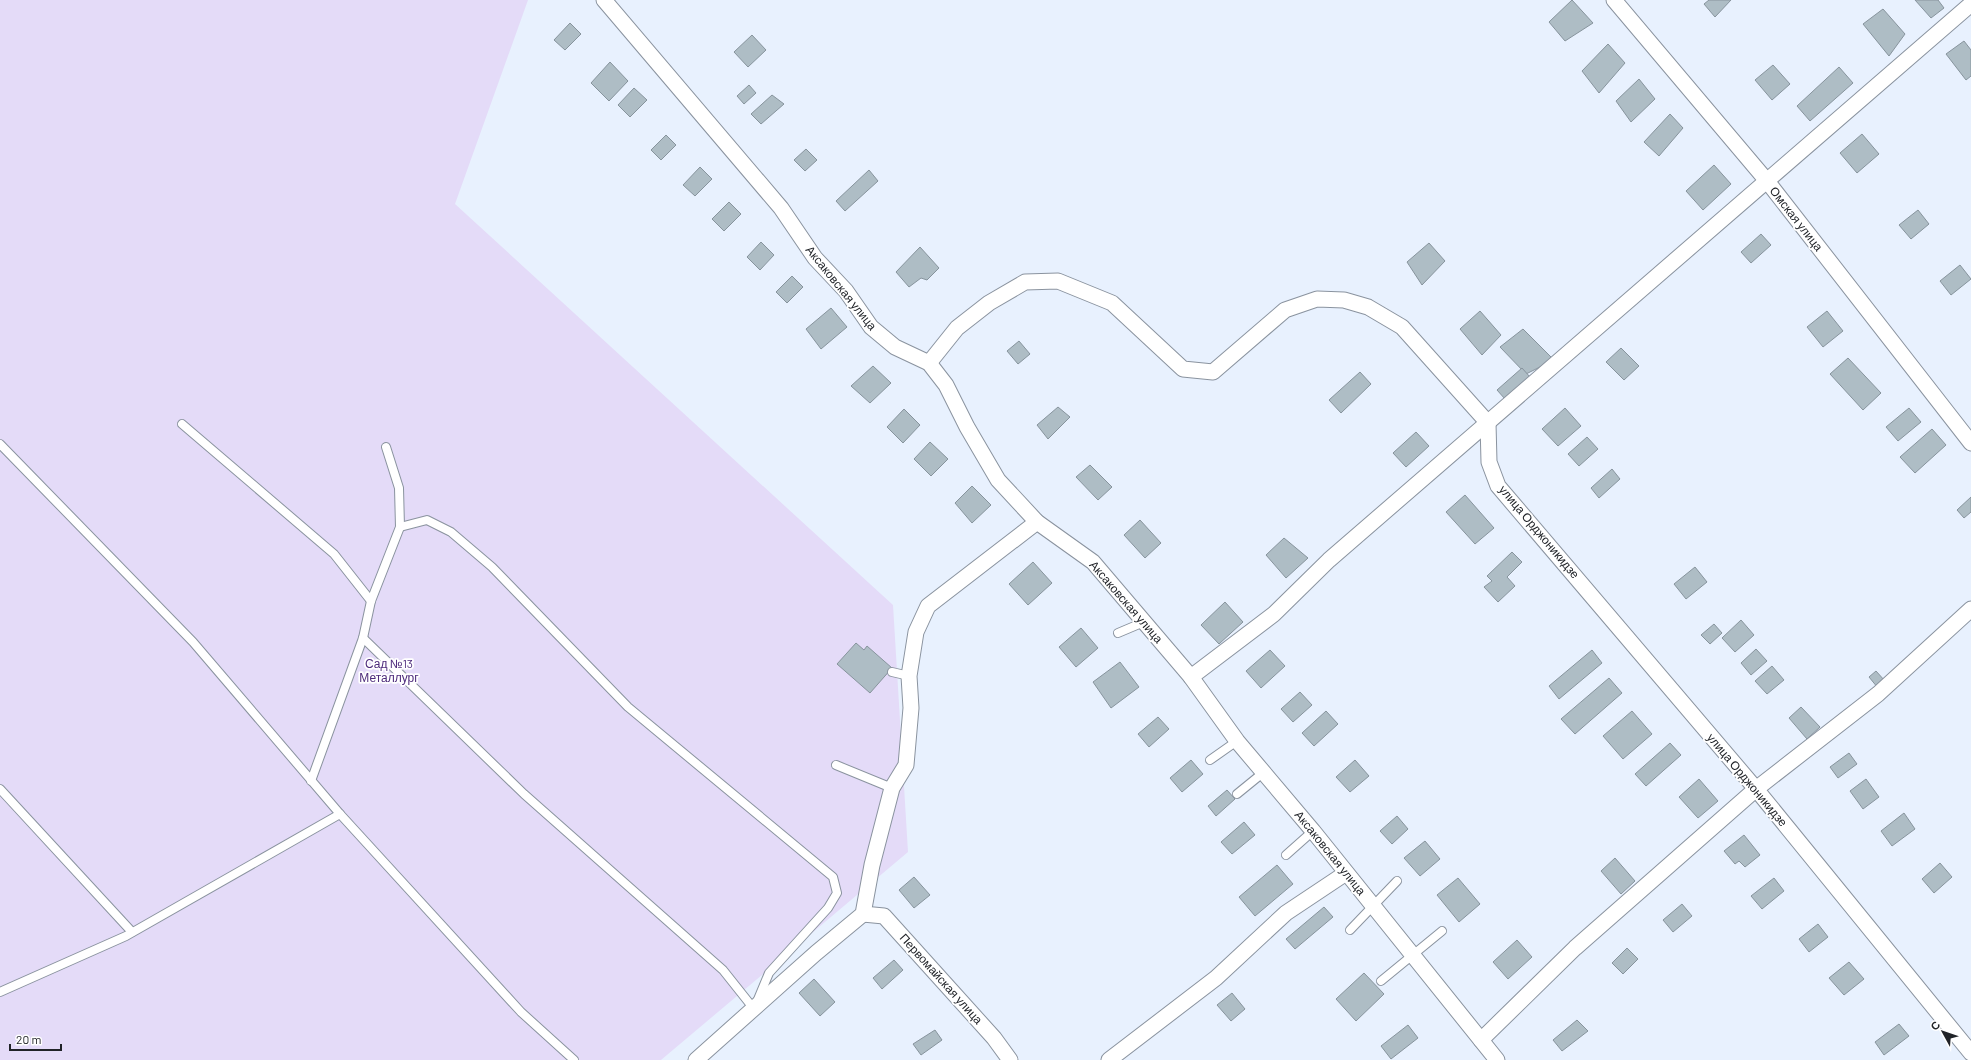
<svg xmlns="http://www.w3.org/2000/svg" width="1971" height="1060" viewBox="0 0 1971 1060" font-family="Barlow,sans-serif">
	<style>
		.green { fill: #e4dbf8 }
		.building { fill: #aebdc5; stroke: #87949d }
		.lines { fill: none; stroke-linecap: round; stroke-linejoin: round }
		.lane-casing { stroke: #8a939f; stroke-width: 10 }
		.street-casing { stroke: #8a939f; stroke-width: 17 }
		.lane { stroke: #fff; stroke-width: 8 }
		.street { stroke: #fff; stroke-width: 15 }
		.labels { text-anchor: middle; stroke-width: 3.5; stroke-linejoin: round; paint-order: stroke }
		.street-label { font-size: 12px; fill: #202328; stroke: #fff }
		.park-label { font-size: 12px; fill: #4d2b7b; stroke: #fff }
	</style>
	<rect width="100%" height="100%" fill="#e8f1fe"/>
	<path class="green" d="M0,0h528l-73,204 438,401 15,247 -247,208h-661z"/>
	<g class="building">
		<path d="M1572,0l21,23 -28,18 -16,-19z"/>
		<path d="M1709,0h22l-16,17 -11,-13z"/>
		<path d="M1915,0h23l6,8 -13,10z"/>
		<path d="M1883,9l22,25 -16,22 -26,-32z"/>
		<path d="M570,23l11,11 -16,16 -11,-10z"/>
		<path d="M752,35l14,15 -18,17 -14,-15z"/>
		<path d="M1964,41l7,9v26l-5,4 -20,-26z"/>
		<path d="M1608,44l17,19 -26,30 -17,-22z"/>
		<path d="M610,62l18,19 -19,20 -18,-18z"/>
		<path d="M1773,65l17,19 -18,16 -17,-20z"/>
		<path d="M1839,67l14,16 -43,38 -13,-15z"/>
		<path d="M1639,79l16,20 -24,23 -15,-21z"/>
		<path d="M749,85l7,8 -12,11 -7,-8z"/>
		<path d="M634,88l13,12 -17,17 -12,-12z"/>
		<path d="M772,95l12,9 -23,20 -10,-10z"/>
		<path d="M1670,114l13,14 -24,28 -15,-14z"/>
		<path d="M1862,134l17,20 -22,19 -17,-20z"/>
		<path d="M666,135l10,10 -15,15 -10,-10z"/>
		<path d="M806,149l11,11 -12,11 -11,-11z"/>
		<path d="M1714,165l17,19 -28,26 -17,-19z"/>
		<path d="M700,167l12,12 -17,17 -12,-11z"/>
		<path d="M869,170l9,11 -33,30 -9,-10z"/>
		<path d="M729,202l12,12 -17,17 -12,-12z"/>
		<path d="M1918,210l11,14 -18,15 -12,-14z"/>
		<path d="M1761,234l10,11 -20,18 -10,-11z"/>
		<path d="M761,242l13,13 -14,15 -13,-13z"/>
		<path d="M1429,243l16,18 -23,24 -15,-23z"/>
		<path d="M920,247l19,21 -12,12 -6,-2 -12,9 -13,-15z"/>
		<path d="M1960,265l11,14 -20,16 -11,-14z"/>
		<path d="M792,276l11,11 -16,16 -11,-11z"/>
		<path d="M831,308l16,19 -26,22 -15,-20z"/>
		<path d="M1480,311l21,24 -19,20 -22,-26z"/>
		<path d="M1827,311l16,20 -20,16 -16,-20z"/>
		<path d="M1523,329l31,31 -28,14 -26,-27z"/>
		<path d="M1019,341l11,13 -12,10 -11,-13z"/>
		<path d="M1621,348l18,18 -15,14 -18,-18z"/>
		<path d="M1848,358l33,35 -18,17 -33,-36z"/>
		<path d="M873,366l18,17 -21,20 -19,-17z"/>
		<path d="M1522,368l8,9 -25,22 -8,-9z"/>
		<path d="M1360,372l11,12 -30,29 -12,-13z"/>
		<path d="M1058,407l12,10 -22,22 -11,-14z"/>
		<path d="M1565,408l16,18 -23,20 -16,-17z"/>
		<path d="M1909,408l12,14 -23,19 -12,-14z"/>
		<path d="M904,409l16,16 -17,18 -16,-16z"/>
		<path d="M1932,429l14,16 -31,28 -15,-16z"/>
		<path d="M1416,432l13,14 -23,21 -13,-14z"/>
		<path d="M1587,437l11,12 -19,17 -11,-12z"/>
		<path d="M930,442l18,17 -17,17 -17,-17z"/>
		<path d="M1090,465l22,22 -14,13 -22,-23z"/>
		<path d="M1612,469l8,10 -21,19 -8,-10z"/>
		<path d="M972,486l19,19 -19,18 -17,-20z"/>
		<path d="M1465,495l29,33 -19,16 -29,-32z"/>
		<path d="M1971,497v15l-7,6 -7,-8z"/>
		<path d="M1140,520l21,23 -16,15 -21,-23z"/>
		<path d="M1284,538l24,20 -22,20 -20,-23z"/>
		<path d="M1512,552l10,10 -15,15 8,9 -17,16 -14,-15 8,-6 -5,-5z"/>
		<path d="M1033,562l19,21 -24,22 -19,-21z"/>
		<path d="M1695,567l12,15 -21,17 -12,-15z"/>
		<path d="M1225,602l18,20 -24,22 -18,-19z"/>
		<path d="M1741,620l13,15 -19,17 -13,-14z"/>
		<path d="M1714,624l8,9 -12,11 -9,-9z"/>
		<path d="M1081,628l17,20 -22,19 -17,-20z"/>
		<path d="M856,643l8,7 3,-4 25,22 -22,25 -33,-29z"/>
		<path d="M1756,649l11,12 -16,14 -10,-12z"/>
		<path d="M1270,650l15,16 -24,22 -15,-17z"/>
		<path d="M1592,650l10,13 -43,36 -10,-13z"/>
		<path d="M1120,662l19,25 -28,21 -18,-26z"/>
		<path d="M1772,666l12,14 -17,14 -12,-13z"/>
		<path d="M1876,671l9,10 -7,7 -9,-11z"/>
		<path d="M1609,678l13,15 -47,41 -14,-15z"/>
		<path d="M1300,692l12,13 -19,17 -12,-13z"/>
		<path d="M1801,707l19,20 -13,12 -18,-21z"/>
		<path d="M1326,711l12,13 -24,22 -12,-13z"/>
		<path d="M1632,711l20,23 -29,25 -20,-23z"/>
		<path d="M1158,717l11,12 -20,18 -11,-13z"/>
		<path d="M1670,743l11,12 -35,31 -11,-12z"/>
		<path d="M1849,753l8,11 -19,14 -8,-11z"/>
		<path d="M1191,760l12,14 -21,18 -12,-14z"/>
		<path d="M1355,760l14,16 -19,16 -14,-15z"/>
		<path d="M1699,779l19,22 -20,17 -19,-21z"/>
		<path d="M1866,779l13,18 -16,12 -13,-18z"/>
		<path d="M1227,790l8,9 -19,17 -8,-10z"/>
		<path d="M1904,813l11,16 -23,17 -11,-15z"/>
		<path d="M1397,816l11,13 -16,15 -12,-13z"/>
		<path d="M1244,822l11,13 -23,19 -11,-12z"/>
		<path d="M1744,835l16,20 -15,12 -6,-6 -4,3 -11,-13z"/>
		<path d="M1425,841l15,18 -20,17 -16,-18z"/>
		<path d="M1615,858l20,23 -14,13 -20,-23z"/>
		<path d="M1940,863l12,14 -18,16 -12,-14z"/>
		<path d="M1277,865l16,19 -38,32 -16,-19z"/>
		<path d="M914,877l16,18 -16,13 -15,-18z"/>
		<path d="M1458,878l22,26 -21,18 -22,-27z"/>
		<path d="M1774,878l10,13 -22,18 -11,-13z"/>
		<path d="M1682,904l10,12 -19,16 -10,-12z"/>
		<path d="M1324,907l9,10 -38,32 -9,-10z"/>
		<path d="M1818,924l10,13 -19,15 -10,-13z"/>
		<path d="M1517,940l15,17 -24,22 -15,-17z"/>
		<path d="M1627,948l11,11 -15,15 -11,-11z"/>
		<path d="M894,960l9,10 -21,19 -9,-11z"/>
		<path d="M1849,962l15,17 -20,16 -15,-17z"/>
		<path d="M1364,973l20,21 -28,27 -20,-22z"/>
		<path d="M814,979l21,23 -15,14 -21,-23z"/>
		<path d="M1232,993l13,16 -14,12 -14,-16z"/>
		<path d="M1577,1020l11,11 -26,20 -9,-11z"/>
		<path d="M1899,1024l10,12 -25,19 -9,-13z"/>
		<path d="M1408,1025l10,13 -27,21 -10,-13z"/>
		<path d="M935,1030l7,10 -21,15 -8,-11z"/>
	</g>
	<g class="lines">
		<g class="lane-casing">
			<g id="lane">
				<path d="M182,424l152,130 37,47"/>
				<path d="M0,444l193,198 147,172 181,198 53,48"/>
				<path d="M1118,633l26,-11"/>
				<path d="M363,638l161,156 199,176 31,39 15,-36 59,-65 9,-15 -4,-16 -205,-170 -136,-140 -41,-35 -24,-12 -27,7"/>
				<path d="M892,672l17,4"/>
				<path d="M1210,760l27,-19"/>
				<path d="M836,765l56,23"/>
				<path d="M311,781l52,-143 8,-37 29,-74 -1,-39 -13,-41"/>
				<path d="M0,789l132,143"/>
				<path d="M1237,794l27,-22"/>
				<path d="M1286,855l27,-24"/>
				<path d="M1350,930l47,-49"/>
				<path d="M1381,981l61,-50"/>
				<path d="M0,992l126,-56 214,-122"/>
			</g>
		</g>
		<g class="street-casing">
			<g id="street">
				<path d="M604,0l177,208 34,50 31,33 25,36 24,20 34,16 17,22 21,42 31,53 39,42 56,40 98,115 46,64 76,90 184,229"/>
				<path d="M1614,0l153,181 204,262"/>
				<path d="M929,363l28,-35 32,-25 36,-21 33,-1 54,22 71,66 30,3 72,-62 32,-11 27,1 24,7 34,20 86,96 1,39 9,24 258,303 215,264"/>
				<path d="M1191,677l83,-63 55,-54 642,-556"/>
				<path d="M863,914l21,2 110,122 16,22"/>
				<path d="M1481,1040l94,-92 181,-159 122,-95 93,-85"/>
				<path d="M696,1060l120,-107 47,-39 9,-49 20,-77 14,-23 5,-57 -2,-32 7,-44 12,-26 109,-84"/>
				<path d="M1109,1060l107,-82 70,-65 60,-40"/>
			</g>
		</g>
		<use href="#lane" class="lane"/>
		<use href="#street" class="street"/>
	</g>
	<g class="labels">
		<g class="street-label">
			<text transform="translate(1796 219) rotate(52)" y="4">Омская улица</text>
			<text transform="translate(841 288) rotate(51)" y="4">Аксаковская улица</text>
			<text transform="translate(1539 532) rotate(50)" y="4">улица Орджоникидзе</text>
			<text transform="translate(1126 602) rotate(49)" y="4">Аксаковская улица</text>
			<text transform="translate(1747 780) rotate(50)" y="4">улица Орджоникидзе</text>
			<text transform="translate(1330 853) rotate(51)" y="4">Аксаковская улица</text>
			<text transform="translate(941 979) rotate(48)" y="4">Первомайская улица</text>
		</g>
		<g class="park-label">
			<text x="389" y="668">Сад №13<tspan x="389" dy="14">Металлург</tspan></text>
		</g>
	</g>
	<g transform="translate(1943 1032) rotate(310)" stroke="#ffffff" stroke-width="3" paint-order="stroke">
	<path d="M0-3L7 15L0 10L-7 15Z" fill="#202328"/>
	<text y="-6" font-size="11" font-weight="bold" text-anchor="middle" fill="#202328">С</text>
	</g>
	<path d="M10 1044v6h51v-6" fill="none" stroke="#202328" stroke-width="2"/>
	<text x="16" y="1044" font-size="12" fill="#202328" stroke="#ffffff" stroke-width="3" paint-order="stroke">20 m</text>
</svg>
